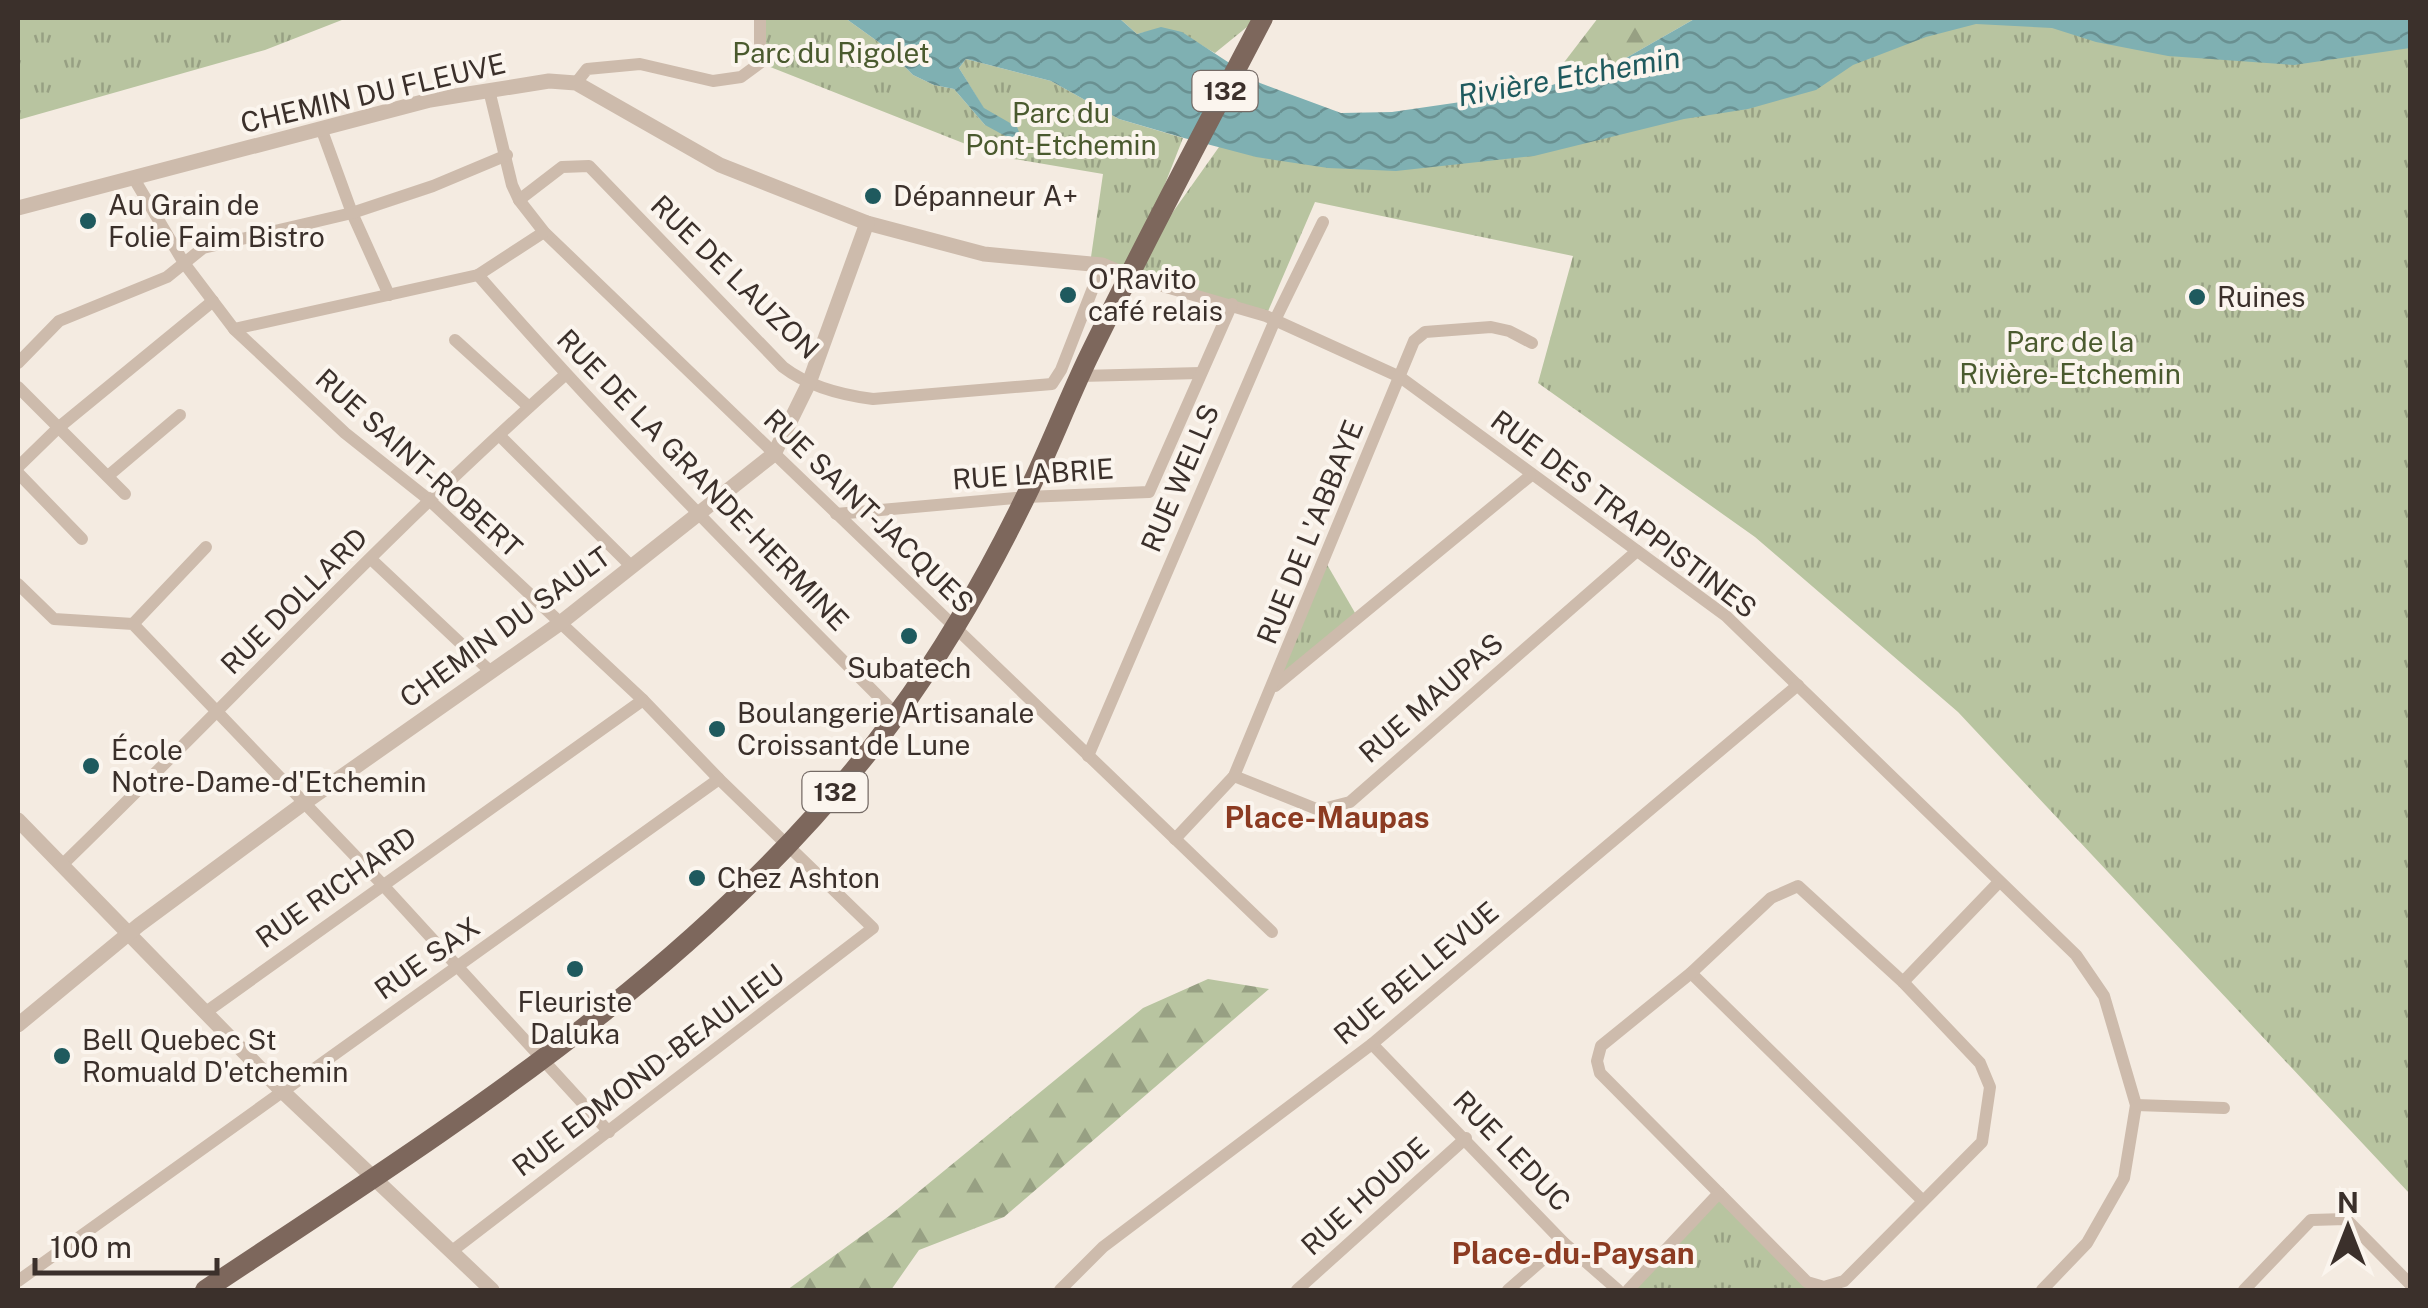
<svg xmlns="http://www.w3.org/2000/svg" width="2428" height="1308" viewBox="0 0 2428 1308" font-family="'Public Sans',sans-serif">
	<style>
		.forest { fill: url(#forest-firs) }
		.park { fill: url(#park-tufts) }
		.water { fill: url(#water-waves) }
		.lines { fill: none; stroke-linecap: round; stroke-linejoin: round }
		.minor { stroke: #cdbbac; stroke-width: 12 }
		.tertiary { stroke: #cdbbac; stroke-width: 15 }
		.primary { stroke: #7d675c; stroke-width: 20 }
		.poi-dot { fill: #1f5a5e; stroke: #fbf5ee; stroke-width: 4 }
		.labels { text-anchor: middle; stroke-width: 8; stroke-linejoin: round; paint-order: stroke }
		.shield { fill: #fbf5ee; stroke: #756b66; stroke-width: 2.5 }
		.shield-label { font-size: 25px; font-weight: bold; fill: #3b302b }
		.park-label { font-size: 28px; fill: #4a5a2e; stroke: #fbf5ee }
		.street-label { font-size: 28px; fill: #3b302b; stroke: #fbf5ee }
		.poi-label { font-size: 28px; fill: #3b302b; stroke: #fbf5ee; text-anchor: start }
		.water-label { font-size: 30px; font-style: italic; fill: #1f5a5e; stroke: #fbf5ee }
		.neighbourhood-label { font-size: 30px; font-weight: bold; fill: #8c3b22; stroke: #fbf5ee }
	</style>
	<defs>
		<pattern id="forest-firs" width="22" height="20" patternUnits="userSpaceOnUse" patternTransform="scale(2.5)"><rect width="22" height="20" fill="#b8c4a0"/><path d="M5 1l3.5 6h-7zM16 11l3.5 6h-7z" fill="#97a083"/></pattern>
		<pattern id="park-tufts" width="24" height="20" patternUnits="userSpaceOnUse" patternTransform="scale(2.5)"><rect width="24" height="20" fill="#b8c4a0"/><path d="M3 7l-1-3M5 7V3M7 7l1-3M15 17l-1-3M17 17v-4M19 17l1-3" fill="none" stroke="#97a083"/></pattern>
		<pattern id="water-waves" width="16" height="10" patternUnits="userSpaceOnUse" patternTransform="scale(2.5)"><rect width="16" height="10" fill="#7fb0b2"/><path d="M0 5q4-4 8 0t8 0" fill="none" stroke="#699091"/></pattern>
	</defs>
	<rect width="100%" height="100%" fill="#f4ebe1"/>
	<g class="forest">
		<path d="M1598,18h98l-84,48 -50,-1z"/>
		<path d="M1208,979l61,10 -265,228 -85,33 -28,40h-104l102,-74 254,-208z"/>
	</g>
	<g class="park">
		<path d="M18,18h329l-82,32 -247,70z"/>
		<path d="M760,18h85l39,28 29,29 21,10 20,4 31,36 32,3 -33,-19 -25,-41 7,-9 85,22 68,38 64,19 -52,133 88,-124 263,-18 364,-111h564v1176l-452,-482 -203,-175 -217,-154 35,-127 -258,-54 -49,114 -176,-52 13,-90 -107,-18 -236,-93z"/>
		<path d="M1119,18h139l-43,35c-34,-19 -37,-30 -78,-19z"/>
		<path d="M1325,561l33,57 -85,69z"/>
		<path d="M1719,1193l88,89v8h-179z"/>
	</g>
	<path class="water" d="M845,18h274l18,16 24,-7 21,5 78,51 81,30 51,-1 138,-20 82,-26 84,-48h714v30l-116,17 -126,-9 -72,-14 -44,-14 -76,-4 -50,13 -73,28 -37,25 -68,19 -64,10 -150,37 -138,15 -68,-3 -72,-11 -72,-19 -65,-19 -68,-38 -85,-22 -7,9 25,40 33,19 4,10 -12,1 -24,-13 -31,-36 -20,-4 -21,-10 -29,-29z"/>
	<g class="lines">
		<g class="minor">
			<path d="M576,83l11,-14 53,-5 73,17 28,-4 19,-14v-45"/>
			<path d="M489,90l23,95 7,15 25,32 728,700"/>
			<path d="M321,128l31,85 37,82"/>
			<path d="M133,177l51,86 50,66 111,104 83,66 215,201 76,79 154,149 -421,323"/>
			<path d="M519,200l43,-33 27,-1 194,201c26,20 58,28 90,32l179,-15 9,-14 41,-105"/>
			<path d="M478,275c133,153 276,296 419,440"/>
			<path d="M1128,276l138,40 134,61 326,239 350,339 28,41 32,109 -12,73 -37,65 -45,47"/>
			<path d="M234,329l244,-54 66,-43"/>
			<path d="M455,340l74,67"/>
			<path d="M18,363l41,-42 108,-44 36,-29 149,-35 81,-27 74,-31"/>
			<path d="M1080,376l121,-3"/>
			<path d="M18,387l107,107"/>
			<path d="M500,436l132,131"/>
			<path d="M18,467l40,-39 155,-127"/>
			<path d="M18,473l64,66"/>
			<path d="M108,476l72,-61"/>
			<path d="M836,514l190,-17 123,-5 83,-188"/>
			<path d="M372,560l118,111"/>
			<path d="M18,584l36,35 79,5 249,260 227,248"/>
			<path d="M133,624l73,-77"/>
			<path d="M1275,686l255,-210"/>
			<path d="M1088,756l187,-436 48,-98"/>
			<path d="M1234,776l85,34 31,-8 287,-251"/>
			<path d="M1175,839l59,-63 180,-435 11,-9 66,-5 18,4 23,12"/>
			<path d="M62,865c168,-163 328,-335 503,-490"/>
			<path d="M1691,973l231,227"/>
			<path d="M206,1012l437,-312"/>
			<path d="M1372,1044l191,198 55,48"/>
			<path d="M2136,1105l88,3"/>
			<path d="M1719,1193l-119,-120 -3,-12 4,-15 90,-73 80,-75 27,-12 105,96 96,-100"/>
			<path d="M18,1281l701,-502"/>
			<path d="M1060,1290l43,-43 269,-203 426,-359"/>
			<path d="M1297,1290l169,-152"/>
			<path d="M1508,1290l55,-48"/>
			<path d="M1628,1290l91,-97 88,89 17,5 20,-6 138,-139 8,-55 -10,-24 -77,-81"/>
			<path d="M2244,1290l67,-70 35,-1 64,65"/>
		</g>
		<g class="tertiary">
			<path d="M18,208l412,-108 119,-19 27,2 144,82 147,58 117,31 118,11 26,11"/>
			<path d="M18,820l263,270 211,200"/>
			<path d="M18,1025l121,-100 165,-122 255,-179 215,-170 35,-71 58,-160"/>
		</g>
		<path class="primary" d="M205,1290c248,-165 512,-328 690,-573 50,-68 93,-143 130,-219 23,-46 41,-94 63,-140 56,-115 116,-227 175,-340"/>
	</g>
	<g class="poi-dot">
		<circle cx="873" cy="196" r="10"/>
		<circle cx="88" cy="221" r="10"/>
		<circle cx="1068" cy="295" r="10"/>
		<circle cx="2197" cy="297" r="10"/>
		<circle cx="909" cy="636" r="10"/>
		<circle cx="717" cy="729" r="10"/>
		<circle cx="91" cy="766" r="10"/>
		<circle cx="697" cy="878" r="10"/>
		<circle cx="575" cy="969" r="10"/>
		<circle cx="62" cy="1056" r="10"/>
	</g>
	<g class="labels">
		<g class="shield">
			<rect x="1192.5" y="71" width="65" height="40" rx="8"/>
			<rect x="802.5" y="772" width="65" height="40" rx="8"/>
		</g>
		<g class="shield-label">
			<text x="1225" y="100">132</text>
			<text x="835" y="801">132</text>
		</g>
		<g class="park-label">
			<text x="831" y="63">Parc du Rigolet</text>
			<text x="1061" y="123">Parc du<tspan x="1061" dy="32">Pont-Etchemin</tspan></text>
			<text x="2070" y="352">Parc de la<tspan x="2070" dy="32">Rivière-Etchemin</tspan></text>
		</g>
		<g class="street-label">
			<text transform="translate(373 93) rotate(-13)" y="10">CHEMIN DU FLEUVE</text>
			<text transform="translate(735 277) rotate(44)" y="10">RUE DE LAUZON</text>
			<text transform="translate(419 463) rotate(42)" y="10">RUE SAINT-ROBERT</text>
			<text transform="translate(1033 474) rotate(-4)" y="10">RUE LABRIE</text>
			<text transform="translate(1180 478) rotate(-67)" y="10">RUE WELLS</text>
			<text transform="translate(703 480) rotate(46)" y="10">RUE DE LA GRANDE-HERMINE</text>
			<text transform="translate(869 511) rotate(44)" y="10">RUE SAINT-JACQUES</text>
			<text transform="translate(1624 514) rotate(37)" y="10">RUE DES TRAPPISTINES</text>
			<text transform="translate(1310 532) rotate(-68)" y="10">RUE DE L'ABBAYE</text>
			<text transform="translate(294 601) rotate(-45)" y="10">RUE DOLLARD</text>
			<text transform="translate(505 627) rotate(-36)" y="10">CHEMIN DU SAULT</text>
			<text transform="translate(1431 698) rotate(-41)" y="10">RUE MAUPAS</text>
			<text transform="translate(336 887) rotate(-35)" y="10">RUE RICHARD</text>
			<text transform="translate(427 958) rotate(-35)" y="10">RUE SAX</text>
			<text transform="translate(1416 973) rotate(-40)" y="10">RUE BELLEVUE</text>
			<text transform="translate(648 1070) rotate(-37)" y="10">RUE EDMOND-BEAULIEU</text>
			<text transform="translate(1512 1151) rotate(46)" y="10">RUE LEDUC</text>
			<text transform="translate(1365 1196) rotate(-42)" y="10">RUE HOUDE</text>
		</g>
		<g class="poi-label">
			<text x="893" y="206">Dépanneur A+</text>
			<text x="108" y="215">Au Grain de<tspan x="108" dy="32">Folie Faim Bistro</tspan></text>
			<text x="1088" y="289">O'Ravito<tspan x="1088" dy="32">café relais</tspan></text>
			<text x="2217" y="307">Ruines</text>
			<text x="909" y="678" text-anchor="middle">Subatech</text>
			<text x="737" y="723">Boulangerie Artisanale<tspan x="737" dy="32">Croissant de Lune</tspan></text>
			<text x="111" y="760">École<tspan x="111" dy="32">Notre-Dame-d'Etchemin</tspan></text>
			<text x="717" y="888">Chez Ashton</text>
			<text x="575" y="1012" text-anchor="middle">Fleuriste<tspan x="575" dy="32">Daluka</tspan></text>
			<text x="82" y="1050">Bell Quebec St<tspan x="82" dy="32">Romuald D'etchemin</tspan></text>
		</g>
		<g class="water-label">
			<text transform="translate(1569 77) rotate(-10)" y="10">Rivière Etchemin</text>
		</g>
		<g class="neighbourhood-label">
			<text x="1327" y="828">Place-Maupas</text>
			<text x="1573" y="1264">Place-du-Paysan</text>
		</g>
	</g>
	<rect width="2428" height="1308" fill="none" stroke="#3b302b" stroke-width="40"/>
	<g transform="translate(2348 1228)" stroke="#fbf5ee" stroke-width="8" paint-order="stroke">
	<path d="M0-8L18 38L0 25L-18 38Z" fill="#3b302b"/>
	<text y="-15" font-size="28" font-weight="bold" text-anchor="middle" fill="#3b302b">N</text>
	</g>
	<path d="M35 1258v15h182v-15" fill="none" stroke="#3b302b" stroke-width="5"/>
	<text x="50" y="1258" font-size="30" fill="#3b302b" stroke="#fbf5ee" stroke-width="8" paint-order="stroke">100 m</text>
</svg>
